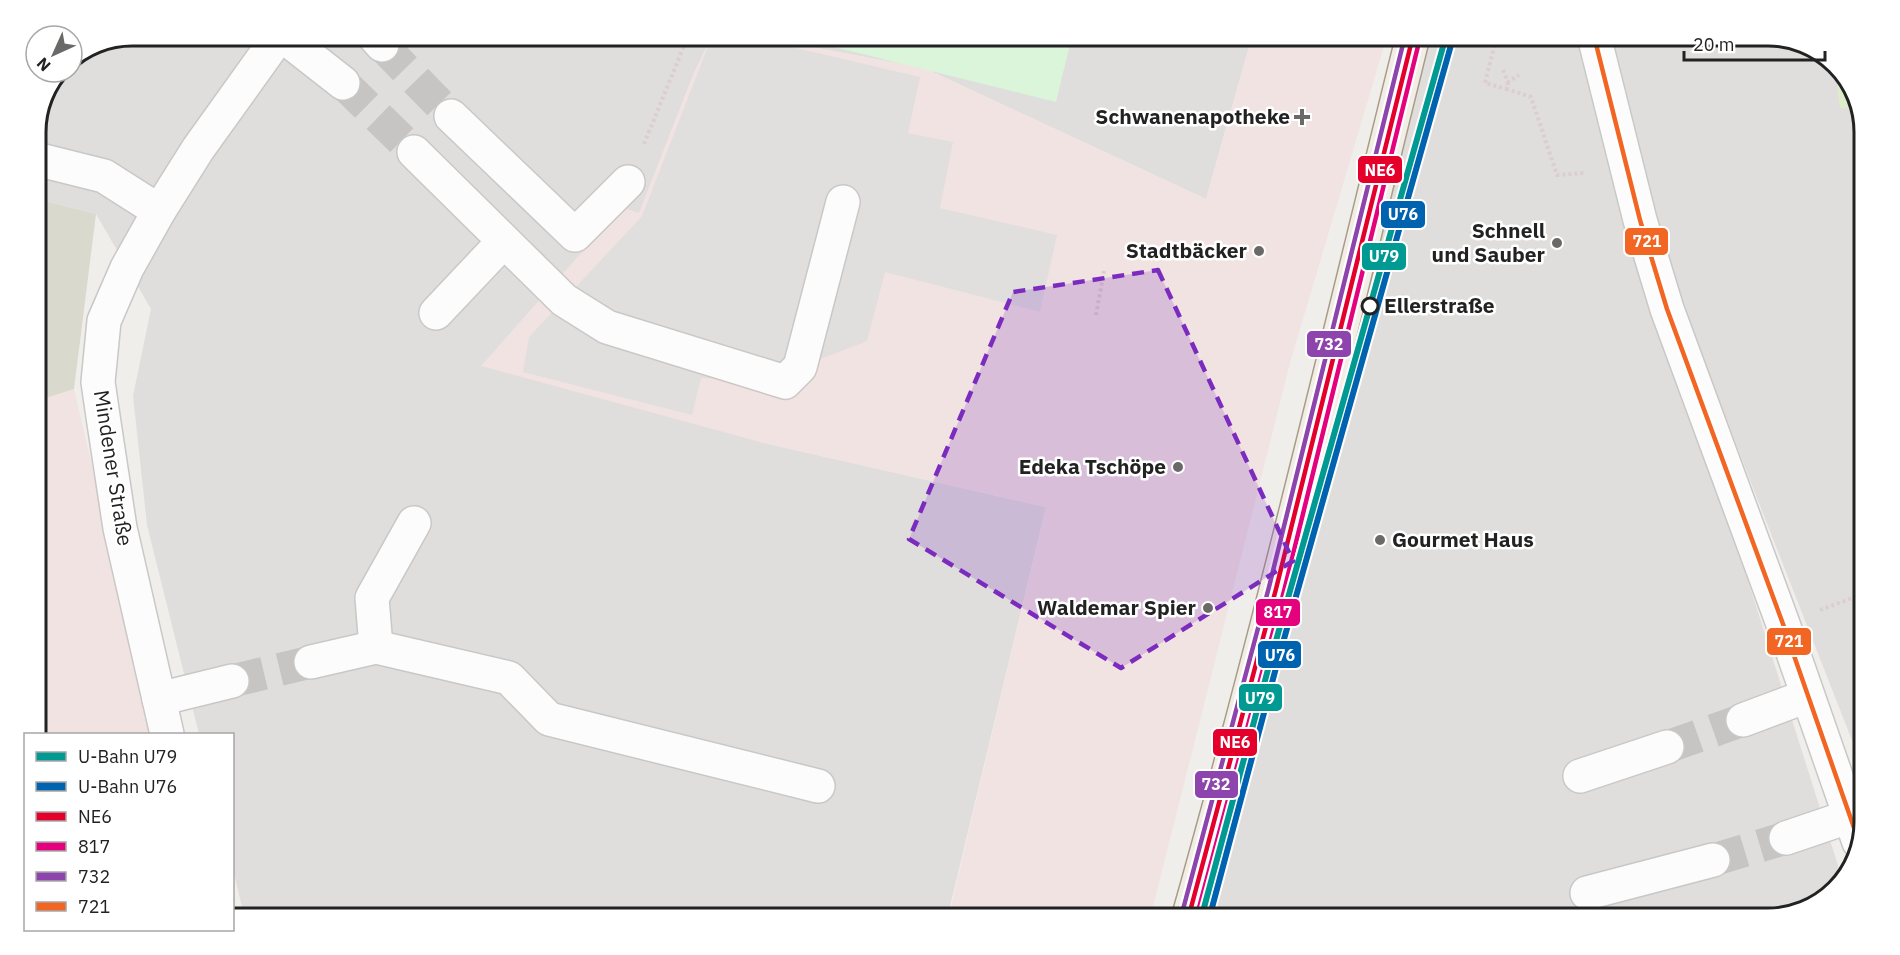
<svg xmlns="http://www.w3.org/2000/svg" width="1900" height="955" viewBox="0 0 1900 955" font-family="'IBM Plex Sans',sans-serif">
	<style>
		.residential { fill: #dfdedc }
		.commercial { fill: #f1e3e1 }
		.construction { fill: #d9d9cd }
		.grass { fill: #ddeccb }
		.park { fill: #daf5da }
		.parking { fill: #e0dfde }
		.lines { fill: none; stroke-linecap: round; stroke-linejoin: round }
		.minor-tunnel { stroke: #c7c5c3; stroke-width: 33; stroke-dasharray: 33 16; stroke-linecap: butt }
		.minor-casing { stroke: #c9c8c7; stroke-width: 36 }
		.major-casing { stroke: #a79c86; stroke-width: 36 }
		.path { stroke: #dccecd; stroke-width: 4; stroke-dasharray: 3 3; stroke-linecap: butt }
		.minor { stroke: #fdfcfc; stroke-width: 33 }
		.major { stroke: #f3ede7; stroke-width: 33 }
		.bus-1-casing { stroke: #fff; stroke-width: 9 }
		.bus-2-casing { stroke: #fff; stroke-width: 9 }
		.bus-3-casing { stroke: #fff; stroke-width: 9 }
		.bus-4-casing { stroke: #fff; stroke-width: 9 }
		.bus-1 { stroke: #e4002b; stroke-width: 4.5 }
		.bus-2 { stroke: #e5007d; stroke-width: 4.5 }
		.bus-3 { stroke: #8e44ad; stroke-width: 4.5 }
		.bus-4 { stroke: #f26522; stroke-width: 4.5 }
		.metro-1-casing { stroke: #fff; stroke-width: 10 }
		.metro-2-casing { stroke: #fff; stroke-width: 10 }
		.metro-1 { stroke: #009a93; stroke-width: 6 }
		.metro-2 { stroke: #0063af; stroke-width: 6 }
		.marked { fill: #7b2cbf; fill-opacity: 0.2; stroke: #7b2cbf; stroke-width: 4.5; stroke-dasharray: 12 8; stroke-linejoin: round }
		.poi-dot { fill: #6a6968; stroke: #fff; stroke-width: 2 }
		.stop-dot { fill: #fff; stroke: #222; stroke-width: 3 }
		.labels { text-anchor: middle; stroke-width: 5; stroke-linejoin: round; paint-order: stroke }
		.poi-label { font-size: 21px; font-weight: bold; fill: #222; stroke: #fff; text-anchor: end }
		.stop-label { font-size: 21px; font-weight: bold; fill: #222; stroke: #fff; text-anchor: start }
		.street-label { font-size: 21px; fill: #222; stroke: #fff }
		.rim { fill: none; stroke: #222; stroke-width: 3 }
		.line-badge { stroke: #fff; stroke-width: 2 }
		.badge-label { font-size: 16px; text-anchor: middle; font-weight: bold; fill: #fff }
	</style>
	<rect width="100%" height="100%" fill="#f0eeeb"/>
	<g class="residential">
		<path d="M133,36h579l-18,37 -55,141 121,228 286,65 -99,412h-702l-12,-49 -1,-136h-33l-52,-209 -14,-129 18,-87 -55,-95 -60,-15v-72l25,-55h11v-11z"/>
		<path d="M753,36h499l-46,163 -282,-131z"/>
		<path d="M1426,36h150l266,842 -21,25 -53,16h-566z"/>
		<path d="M1594,36h173l43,10 38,33 16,48v644l-183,-467z"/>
	</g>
	<g class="commercial">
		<path d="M712,36h41l171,32 282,131 46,-163h135l-97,327 -140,556h-202l98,-412 -286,-65 -279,-76 141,-159 17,6 55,-140z"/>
		<path d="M74,389l81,345h-119v-333z"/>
	</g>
	<path class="construction" d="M36,199l60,15 -22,175 -38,12z"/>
	<path class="grass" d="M1835,68l13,11 10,30 -18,-1z"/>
	<path class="park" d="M790,36h282l-16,66z"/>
	<path class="parking" d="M712,36h33l175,41 -12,56 45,9 -13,66 117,27 -17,77 -155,-40 -18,69 -67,26 -15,15 -84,-4 -9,37 -169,-43 6,-35 113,-121z"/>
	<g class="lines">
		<g class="minor-tunnel">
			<path d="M382,45l69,71"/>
			<path d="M343,83l71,69"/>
			<path d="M232,681l79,-19"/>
			<path d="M1667,747l76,-27"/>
			<path d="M1713,860l73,-22"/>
		</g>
		<g class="minor-casing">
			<g id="minor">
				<path d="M283,36l60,47"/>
				<path d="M374,36l8,9"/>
				<path d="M1594,36l46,184 27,89 116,315 76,218"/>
				<path d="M451,116l124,119 53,-53"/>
				<path d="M414,152l150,148 43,27 178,55 15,-15 43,-165"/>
				<path d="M36,159l68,17 55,35"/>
				<path d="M436,313l68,-72"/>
				<path d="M376,647l-4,-49 42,-75"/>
				<path d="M311,662l65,-15 133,31 40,41 269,67"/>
				<path d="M159,699l73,-18"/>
				<path d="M1743,720l64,-24"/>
				<path d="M167,734l-47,-206 -16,-105 -6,-41 6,-61 23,-53 32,-57 39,-62 81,-113"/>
				<path d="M1580,776l87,-29"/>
				<path d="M1786,838l65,-22"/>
				<path d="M1587,893l126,-33"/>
			</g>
		</g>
		<g class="major-casing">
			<path id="major" d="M1188,919c83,-292 152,-588 225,-883"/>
		</g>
		<g class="path">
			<path d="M1496,39l-11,44 22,6"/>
			<path d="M1503,70l5,12 11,-7"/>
			<path d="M1508,82l-1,7 24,8 26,78 28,-2"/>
			<path d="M644,144l44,-108"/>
			<path d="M1096,315l8,-44"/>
			<path d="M1820,610l32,-12"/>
		</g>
		<use href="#minor" class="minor"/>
		<use href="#major" class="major"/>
		<g class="bus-1-casing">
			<path id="bus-1" d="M1188,919l88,-330 137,-553"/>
		</g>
		<g class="bus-2-casing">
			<path id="bus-2" d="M1196,919l88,-328 136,-553"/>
		</g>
		<g class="bus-3-casing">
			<path id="bus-3" d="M1181,917l88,-330 136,-551"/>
		</g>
		<g class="bus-4-casing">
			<path id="bus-4" d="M1594,36l46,184 27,89 116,315 76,218"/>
		</g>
		<use href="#bus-1" class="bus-1"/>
		<use href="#bus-2" class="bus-2"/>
		<use href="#bus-3" class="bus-3"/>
		<use href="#bus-4" class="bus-4"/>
		<g class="metro-1-casing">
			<path id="metro-1" d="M1201,919l69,-257 176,-626"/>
		</g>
		<g class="metro-2-casing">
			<path id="metro-2" d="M1209,919l68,-255 176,-626"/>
		</g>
		<use href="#metro-1" class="metro-1"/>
		<use href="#metro-2" class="metro-2"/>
	</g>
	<path class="marked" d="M1158,270l135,291 -172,107 -212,-129 104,-247z"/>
	<g class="poi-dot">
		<path d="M1299 108h6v6h6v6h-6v6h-6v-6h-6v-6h6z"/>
		<circle cx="1557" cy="243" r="6"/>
		<circle cx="1259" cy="251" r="6"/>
		<circle cx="1178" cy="467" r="6"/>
		<circle cx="1380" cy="540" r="6"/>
		<circle cx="1208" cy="608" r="6"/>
	</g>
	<circle class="stop-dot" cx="1370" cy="306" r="8"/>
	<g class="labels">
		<g class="poi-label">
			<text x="1290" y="124">Schwanenapotheke</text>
			<text x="1545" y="238">Schnell<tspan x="1545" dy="24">und Sauber</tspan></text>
			<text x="1247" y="258">Stadtbäcker</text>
			<text x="1166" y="474">Edeka Tschöpe</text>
			<text x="1392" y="547" text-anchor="start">Gourmet Haus</text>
			<text x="1196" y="615">Waldemar Spier</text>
		</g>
		<g class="stop-label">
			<text x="1384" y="313">Ellerstraße</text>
		</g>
		<g class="street-label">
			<text transform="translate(113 468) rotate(81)" y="7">Mindener Straße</text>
		</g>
	</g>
	<path d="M0 0H1900V955H0ZM132 46H1768A86 86 0 0 1 1854 132V822A86 86 0 0 1 1768 908H132A86 86 0 0 1 46 822V132A86 86 0 0 1 132 46Z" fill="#fff" fill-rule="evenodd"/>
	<path class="rim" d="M132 46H1768A86 86 0 0 1 1854 132V822A86 86 0 0 1 1768 908H132A86 86 0 0 1 46 822V132A86 86 0 0 1 132 46Z"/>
	<g class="line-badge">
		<rect x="1357" y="155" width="46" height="29" rx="6" fill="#e4002b"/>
		<rect x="1380" y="200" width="46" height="29" rx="6" fill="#0063af"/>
		<rect x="1624" y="227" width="45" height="29" rx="6" fill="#f26522"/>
		<rect x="1361" y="242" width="46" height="29" rx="6" fill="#009a93"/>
		<rect x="1306" y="330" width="46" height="28" rx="6" fill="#8e44ad"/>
		<rect x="1255" y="598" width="46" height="29" rx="6" fill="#e5007d"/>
		<rect x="1766" y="627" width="46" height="29" rx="6" fill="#f26522"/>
		<rect x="1257" y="640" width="45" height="29" rx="6" fill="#0063af"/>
		<rect x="1238" y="683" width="45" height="29" rx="6" fill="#009a93"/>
		<rect x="1212" y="728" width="46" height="29" rx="6" fill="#e4002b"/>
		<rect x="1194" y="770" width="45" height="29" rx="6" fill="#8e44ad"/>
	</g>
	<g class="badge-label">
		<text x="1380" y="176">NE6</text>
		<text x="1403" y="220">U76</text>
		<text x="1647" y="247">721</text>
		<text x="1384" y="262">U79</text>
		<text x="1329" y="350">732</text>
		<text x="1278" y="618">817</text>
		<text x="1789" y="647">721</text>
		<text x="1280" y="661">U76</text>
		<text x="1260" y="704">U79</text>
		<text x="1235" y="748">NE6</text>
		<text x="1216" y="790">732</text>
	</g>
	<rect x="24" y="733" width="210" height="198" fill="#ffffff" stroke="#a7a7a7" stroke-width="1.5"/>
	<rect x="36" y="752" width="30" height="9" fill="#009a93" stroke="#a7a7a7" stroke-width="1.5"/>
	<text x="78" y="763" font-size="18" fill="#222222">U-Bahn U79</text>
	<rect x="36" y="782" width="30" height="9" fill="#0063af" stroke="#a7a7a7" stroke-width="1.5"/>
	<text x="78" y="793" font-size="18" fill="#222222">U-Bahn U76</text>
	<rect x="36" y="812" width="30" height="9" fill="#e4002b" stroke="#a7a7a7" stroke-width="1.5"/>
	<text x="78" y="823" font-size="18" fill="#222222">NE6</text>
	<rect x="36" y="842" width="30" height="9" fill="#e5007d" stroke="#a7a7a7" stroke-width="1.5"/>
	<text x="78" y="853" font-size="18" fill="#222222">817</text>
	<rect x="36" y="872" width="30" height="9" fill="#8e44ad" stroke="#a7a7a7" stroke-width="1.5"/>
	<text x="78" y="883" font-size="18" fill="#222222">732</text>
	<rect x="36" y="902" width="30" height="9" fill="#f26522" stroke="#a7a7a7" stroke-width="1.5"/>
	<text x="78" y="913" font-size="18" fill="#222222">721</text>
	<g transform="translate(54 54) rotate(225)"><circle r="28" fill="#ffffff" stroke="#a7a7a7" stroke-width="1.5"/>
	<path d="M0-4.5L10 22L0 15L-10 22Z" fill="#6a6968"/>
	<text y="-9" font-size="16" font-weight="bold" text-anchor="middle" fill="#222222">N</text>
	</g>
	<path d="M1684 51v9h141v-9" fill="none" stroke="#222222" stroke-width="3"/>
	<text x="1693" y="51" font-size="18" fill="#222222" stroke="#ffffff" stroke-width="4.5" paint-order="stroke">20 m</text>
</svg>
